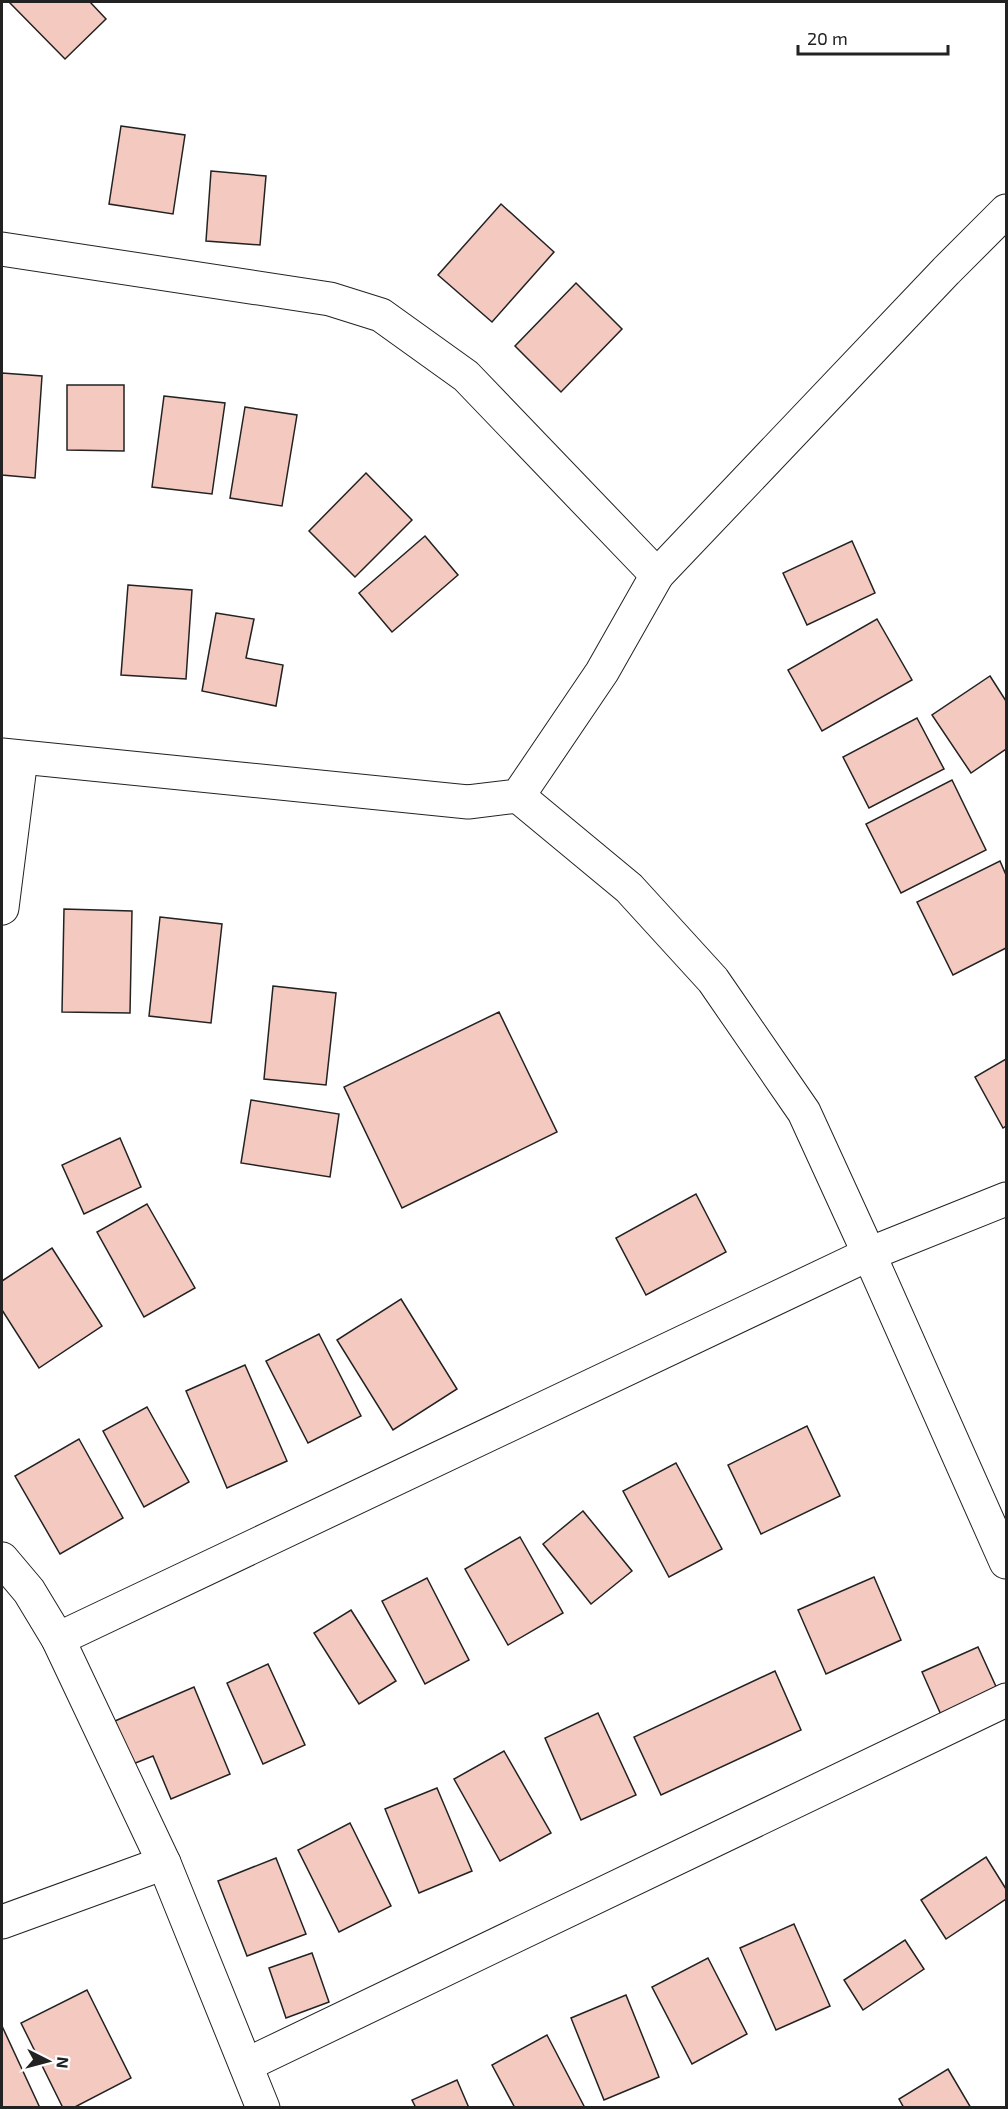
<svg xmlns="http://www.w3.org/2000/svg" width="1008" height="2109" viewBox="0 0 1008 2109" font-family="'Exo 2',sans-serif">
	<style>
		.building { fill: #f3c9c0; stroke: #222; stroke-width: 1.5 }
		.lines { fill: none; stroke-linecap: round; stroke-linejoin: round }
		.minor-casing { stroke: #222; stroke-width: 35 }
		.minor { stroke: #fff; stroke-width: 33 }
	</style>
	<rect width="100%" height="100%" fill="#fff"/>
	<g class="building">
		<path d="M9,2h81l16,17 -41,40z"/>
		<path d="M121,126l64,9 -12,79 -64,-10z"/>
		<path d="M211,171l55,5 -6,69 -54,-4z"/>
		<path d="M501,204l53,48 -62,70 -54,-47z"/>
		<path d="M576,283l46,46 -61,63 -46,-46z"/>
		<path d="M2,373l40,3 -7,102 -33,-3z"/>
		<path d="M67,385h57v66l-57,-1z"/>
		<path d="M164,396l61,7 -13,91 -60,-7z"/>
		<path d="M245,407l52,8 -15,91 -52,-8z"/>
		<path d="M366,473l46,47 -57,57 -46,-46z"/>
		<path d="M425,536l33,39 -66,57 -33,-39z"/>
		<path d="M852,541l23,52 -68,32 -24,-52z"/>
		<path d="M128,585l64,5 -6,89 -65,-4z"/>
		<path d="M216,613l38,6 -8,39 37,7 -7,41 -74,-15z"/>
		<path d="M877,619l35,61 -90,51 -34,-61z"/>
		<path d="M990,676l16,25v48l-35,24 -39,-58z"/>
		<path d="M917,718l27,51 -75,39 -26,-51z"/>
		<path d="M952,780l34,70 -85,43 -35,-69z"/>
		<path d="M1000,861l6,14v73l-53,27 -36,-73z"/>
		<path d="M64,909l68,2 -2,102 -68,-1z"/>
		<path d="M160,917l62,7 -11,99 -62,-7z"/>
		<path d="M273,986l63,7 -10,92 -62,-6z"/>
		<path d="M499,1012l58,120 -155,76 -58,-121z"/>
		<path d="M1006,1059v67l-3,2 -28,-51z"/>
		<path d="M251,1100l88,14 -9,63 -89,-14z"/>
		<path d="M120,1138l21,49 -57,27 -22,-49z"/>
		<path d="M696,1194l30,58 -80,43 -30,-57z"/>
		<path d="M147,1204l48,84 -51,29 -47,-85z"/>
		<path d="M52,1248l50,78 -63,42 -37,-58v-29z"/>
		<path d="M401,1299l56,90 -64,41 -56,-90z"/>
		<path d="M319,1334l42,82 -53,27 -42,-82z"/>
		<path d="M245,1365l42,96 -60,27 -41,-97z"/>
		<path d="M147,1407l42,75 -45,25 -41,-76z"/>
		<path d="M807,1426l33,70 -79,38 -33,-69z"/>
		<path d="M79,1439l44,79 -63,36 -45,-78z"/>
		<path d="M676,1463l46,86 -53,28 -46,-86z"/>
		<path d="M583,1511l49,60 -41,33 -48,-60z"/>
		<path d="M520,1537l43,76 -55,32 -43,-76z"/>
		<path d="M874,1577l27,63 -75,34 -28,-64z"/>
		<path d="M427,1578l42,82 -44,24 -43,-83z"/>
		<path d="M351,1610l45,71 -37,23 -45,-71z"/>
		<path d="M978,1647l20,44 -56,26 -20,-45z"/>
		<path d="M268,1664l37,81 -42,19 -36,-81z"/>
		<path d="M775,1671l26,59 -140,65 -27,-58z"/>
		<path d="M194,1687l36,87 -59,25 -18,-43 -20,8 -18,-43z"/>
		<path d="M598,1713l38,82 -55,25 -36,-82z"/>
		<path d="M504,1751l47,82 -51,28 -46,-82z"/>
		<path d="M437,1788l35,83 -53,22 -34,-84z"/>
		<path d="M350,1823l41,83 -52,26 -41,-82z"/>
		<path d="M986,1857l20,32v10l-60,40 -25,-39z"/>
		<path d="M276,1858l30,76 -59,22 -29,-75z"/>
		<path d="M794,1924l36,82 -54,24 -36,-82z"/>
		<path d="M905,1940l19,29 -61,41 -19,-30z"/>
		<path d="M312,1953l17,49 -43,16 -17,-50z"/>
		<path d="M708,1958l39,76 -55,30 -40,-77z"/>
		<path d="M87,1990l44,88 -58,30h-10l-42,-85z"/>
		<path d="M626,1995l33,82 -55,23 -33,-82z"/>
		<path d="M2,2026l38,82h-38z"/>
		<path d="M547,2035l38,73h-70l-23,-43z"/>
		<path d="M948,2069l23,39h-67l-5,-9z"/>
		<path d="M457,2080l12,28h-53l-4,-8z"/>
	</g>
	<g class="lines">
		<g class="minor-casing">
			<g id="minor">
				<path d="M2,249l328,50 51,16 85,61 191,199"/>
				<path d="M2,755l466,47 50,-6 84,-124 55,-97 289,-304 60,-60"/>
				<path d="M518,796l111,92 84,92 91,132 65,142 137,308"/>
				<path d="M2,908l19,-150"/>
				<path d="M2,1559l27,32 29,48 106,224 99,245"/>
				<path d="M58,1639l811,-385 137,-55"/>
				<path d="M2,1922l162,-59"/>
				<path d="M246,2065l760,-365"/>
			</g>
		</g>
		<use href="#minor" class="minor"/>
	</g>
	<rect width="1008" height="2109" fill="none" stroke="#222222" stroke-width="6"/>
	<g transform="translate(48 2061) rotate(96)" stroke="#ffffff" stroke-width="4.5" paint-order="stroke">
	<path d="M0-4.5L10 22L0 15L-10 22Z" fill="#222222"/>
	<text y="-9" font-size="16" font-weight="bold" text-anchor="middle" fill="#222222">N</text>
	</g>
	<path d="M798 45v9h150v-9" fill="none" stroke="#222222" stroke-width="3"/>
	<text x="807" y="45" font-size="18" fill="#222222" stroke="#ffffff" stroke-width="4.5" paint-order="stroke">20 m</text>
</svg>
